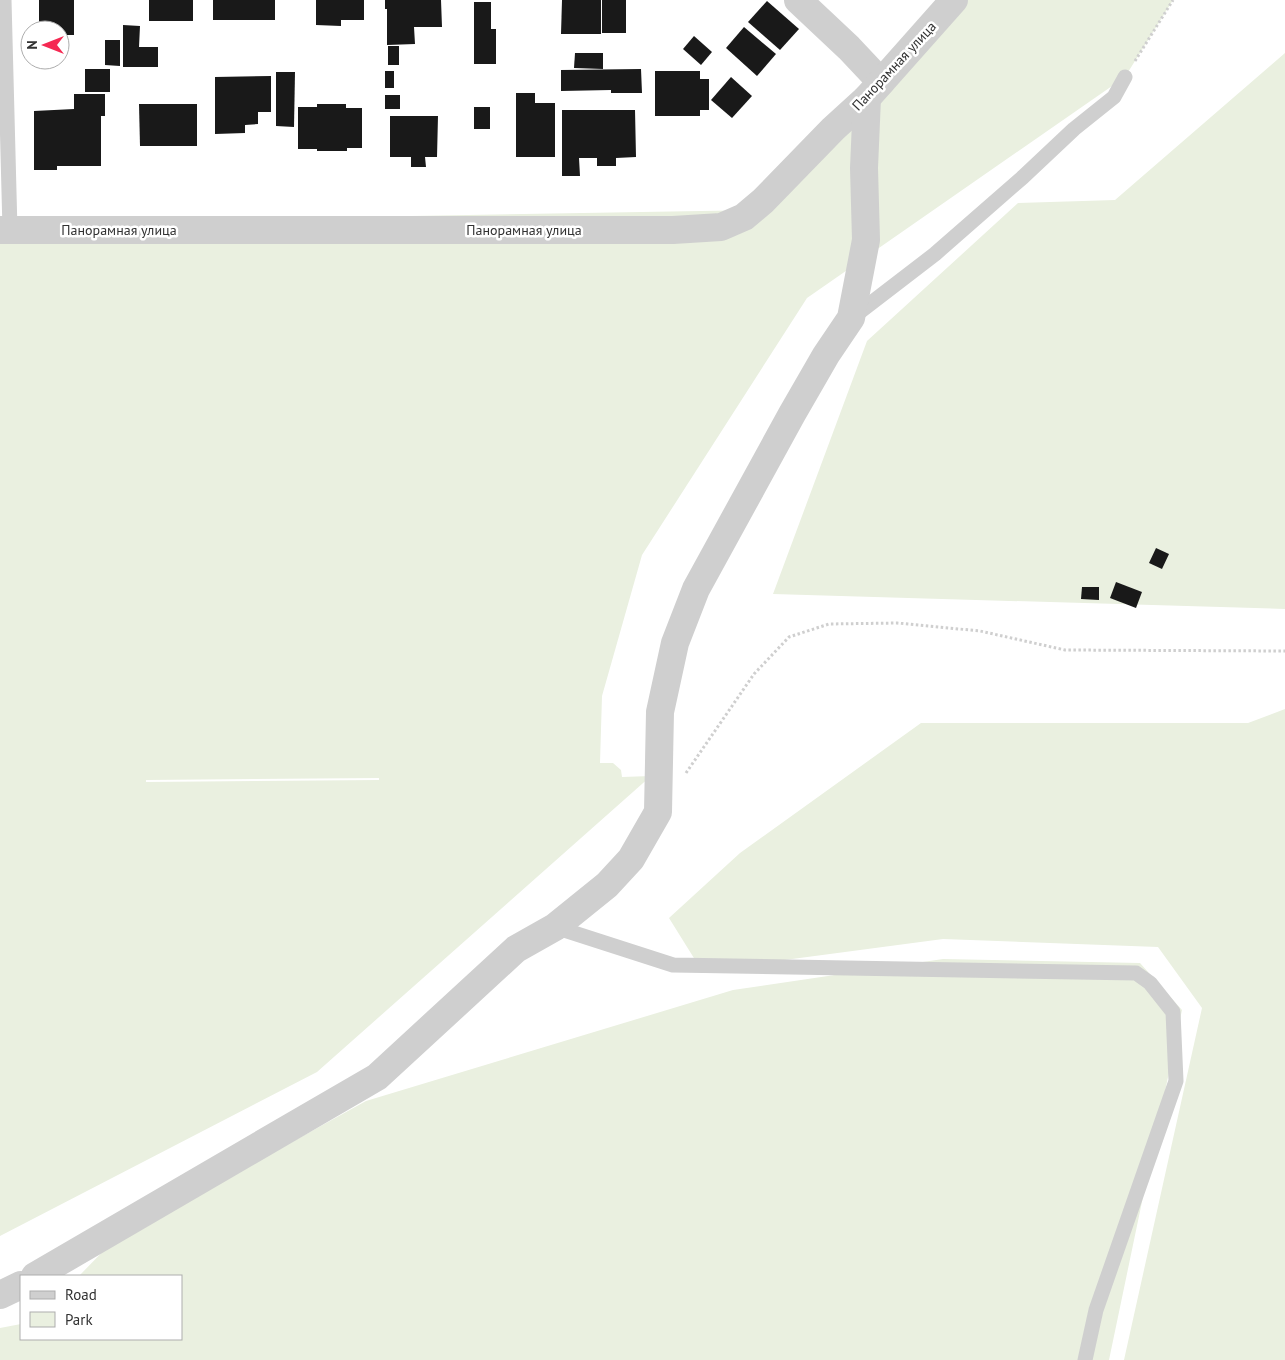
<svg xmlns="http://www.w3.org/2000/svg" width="1285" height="1360" viewBox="0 0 1285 1360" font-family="'PT Sans',sans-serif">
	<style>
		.green { fill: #eaf0e0; fill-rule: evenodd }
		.building { fill: #191919 }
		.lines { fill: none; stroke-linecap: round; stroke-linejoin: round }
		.path { stroke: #cfcfcf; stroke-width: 3; stroke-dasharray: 2.5 2.5; stroke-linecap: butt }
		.service { stroke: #cfcfcf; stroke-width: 15 }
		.minor { stroke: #cfcfcf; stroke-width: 28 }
		.labels { text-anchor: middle; stroke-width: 5; stroke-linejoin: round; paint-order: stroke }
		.street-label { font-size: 14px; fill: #323232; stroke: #fff }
	</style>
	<rect width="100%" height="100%" fill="#fff"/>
	<g class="green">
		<path d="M963,0h210l-48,77 -318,221 -165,257 -40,141 -2,67h13l8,7 1,7 29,-1 -334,296 -317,164v-1013l760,-13zM379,778v2l-233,2v-2z"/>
		<path d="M1285,53v556l-512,-15 94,-253 151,-138 97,-3z"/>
		<path d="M1285,709v651h-161l78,-352 -44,-61 -215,-8 -241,32 -33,-53 71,-65 181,-130h327z"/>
		<path d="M943,959l197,4 42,47 -73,350h-1109v-32l21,-4v15h160v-63h-102l34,-35 253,-140 367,-111z"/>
	</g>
	<g class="building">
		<path d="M39,0h35v35h-14v-5h-21z"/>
		<rect x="149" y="0" width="44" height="21"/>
		<rect x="213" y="0" width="62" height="20"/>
		<path d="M316,0h48v20h-23v6l-25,-1z"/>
		<path d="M385,0h56l1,27h-28l1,17 -28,1v-36h-2z"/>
		<path d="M562,0h39v34h-40z"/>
		<rect x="602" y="0" width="24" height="33"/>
		<path d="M767,1l32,28 -19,21 -32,-28z"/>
		<path d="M474,2h17v27h5v35h-22z"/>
		<path d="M123,25l17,1 -1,21h19v20h-35z"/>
		<path d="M744,27l32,27 -19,22 -31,-28z"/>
		<path d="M694,36l18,16 -11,13 -18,-16z"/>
		<path d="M105,40h15v26l-15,-1z"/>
		<rect x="388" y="46" width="11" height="19"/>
		<path d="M575,53h28v16l-29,-1z"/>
		<rect x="85" y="69" width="25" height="23"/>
		<path d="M641,69l1,24h-31v-3l-50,1v-21z"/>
		<rect x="385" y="71" width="9" height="17"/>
		<path d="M655,71h45v8h9v31h-9v6h-45z"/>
		<path d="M276,72h19l-1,55 -18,-1z"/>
		<path d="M271,76v36h-13v12l-13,1v8l-30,1v-57z"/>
		<path d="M731,77l21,19 -20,22 -21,-18z"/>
		<path d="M516,93h19v10h20v54h-39z"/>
		<path d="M74,94h31v22h-4v50h-44v4h-23v-59l40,-2z"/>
		<rect x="385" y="95" width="15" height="14"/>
		<path d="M139,104h58v42h-57z"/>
		<path d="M317,104h29v4h16v40h-15v3h-30z"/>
		<rect x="298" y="107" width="19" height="42"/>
		<rect x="474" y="107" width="16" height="22"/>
		<path d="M562,110h73l1,47 -20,1v8h-19v-8h-18l1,18h-18z"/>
		<path d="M390,116h48l-1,41h-12l1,10h-15v-10h-21z"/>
		<path d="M1156,548l13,6 -7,15 -13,-6z"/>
		<path d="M1116,582l26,10 -6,16 -26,-10z"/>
		<path d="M1082,587h17v13l-18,-1z"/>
	</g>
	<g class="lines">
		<g class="path">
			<path d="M1135,61l38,-61"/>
			<path d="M686,773l68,-99 35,-37 40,-13 68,-1 83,8 85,19 220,1"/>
		</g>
		<g class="service">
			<path d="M4,0l6,230"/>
			<path d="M853,317l82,-63 88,-77 51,-48 40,-32 11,-20"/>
			<path d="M555,927l118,38 463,8 14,10 23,29 3,69 -80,229 -11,50"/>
		</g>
		<g class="minor">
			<path d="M798,0l51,48 32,34"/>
			<path d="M0,230h673l48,-3 23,-10 19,-16 70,-72 34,-31 87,-98"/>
			<path d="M35,1276l342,-199 139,-128 39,-22 52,-42 24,-26 27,-47 2,-100 15,-69 21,-54 96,-175 34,-59 25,-37 15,-78 -2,-72 3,-70"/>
			<path d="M0,1295l21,-10"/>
		</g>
	</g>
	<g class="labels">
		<g class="street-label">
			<text transform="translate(894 66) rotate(-47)" y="5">Панорамная улица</text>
			<text x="119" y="235">Панорамная улица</text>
			<text x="524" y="235">Панорамная улица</text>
		</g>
	</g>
	<rect x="20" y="1275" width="162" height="65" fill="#ffffff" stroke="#adadad"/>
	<rect x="30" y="1291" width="25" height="8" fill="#cfcfcf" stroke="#adadad"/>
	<text x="65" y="1300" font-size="15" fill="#323232">Road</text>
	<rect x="30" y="1312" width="25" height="15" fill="#eaf0e0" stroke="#adadad"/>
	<text x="65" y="1325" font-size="15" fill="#323232">Park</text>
	<g transform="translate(45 45) rotate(270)"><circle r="24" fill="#ffffff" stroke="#adadad"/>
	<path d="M0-4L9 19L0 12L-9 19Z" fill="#f52952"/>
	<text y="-8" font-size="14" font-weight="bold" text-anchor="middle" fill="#323232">N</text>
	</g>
</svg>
